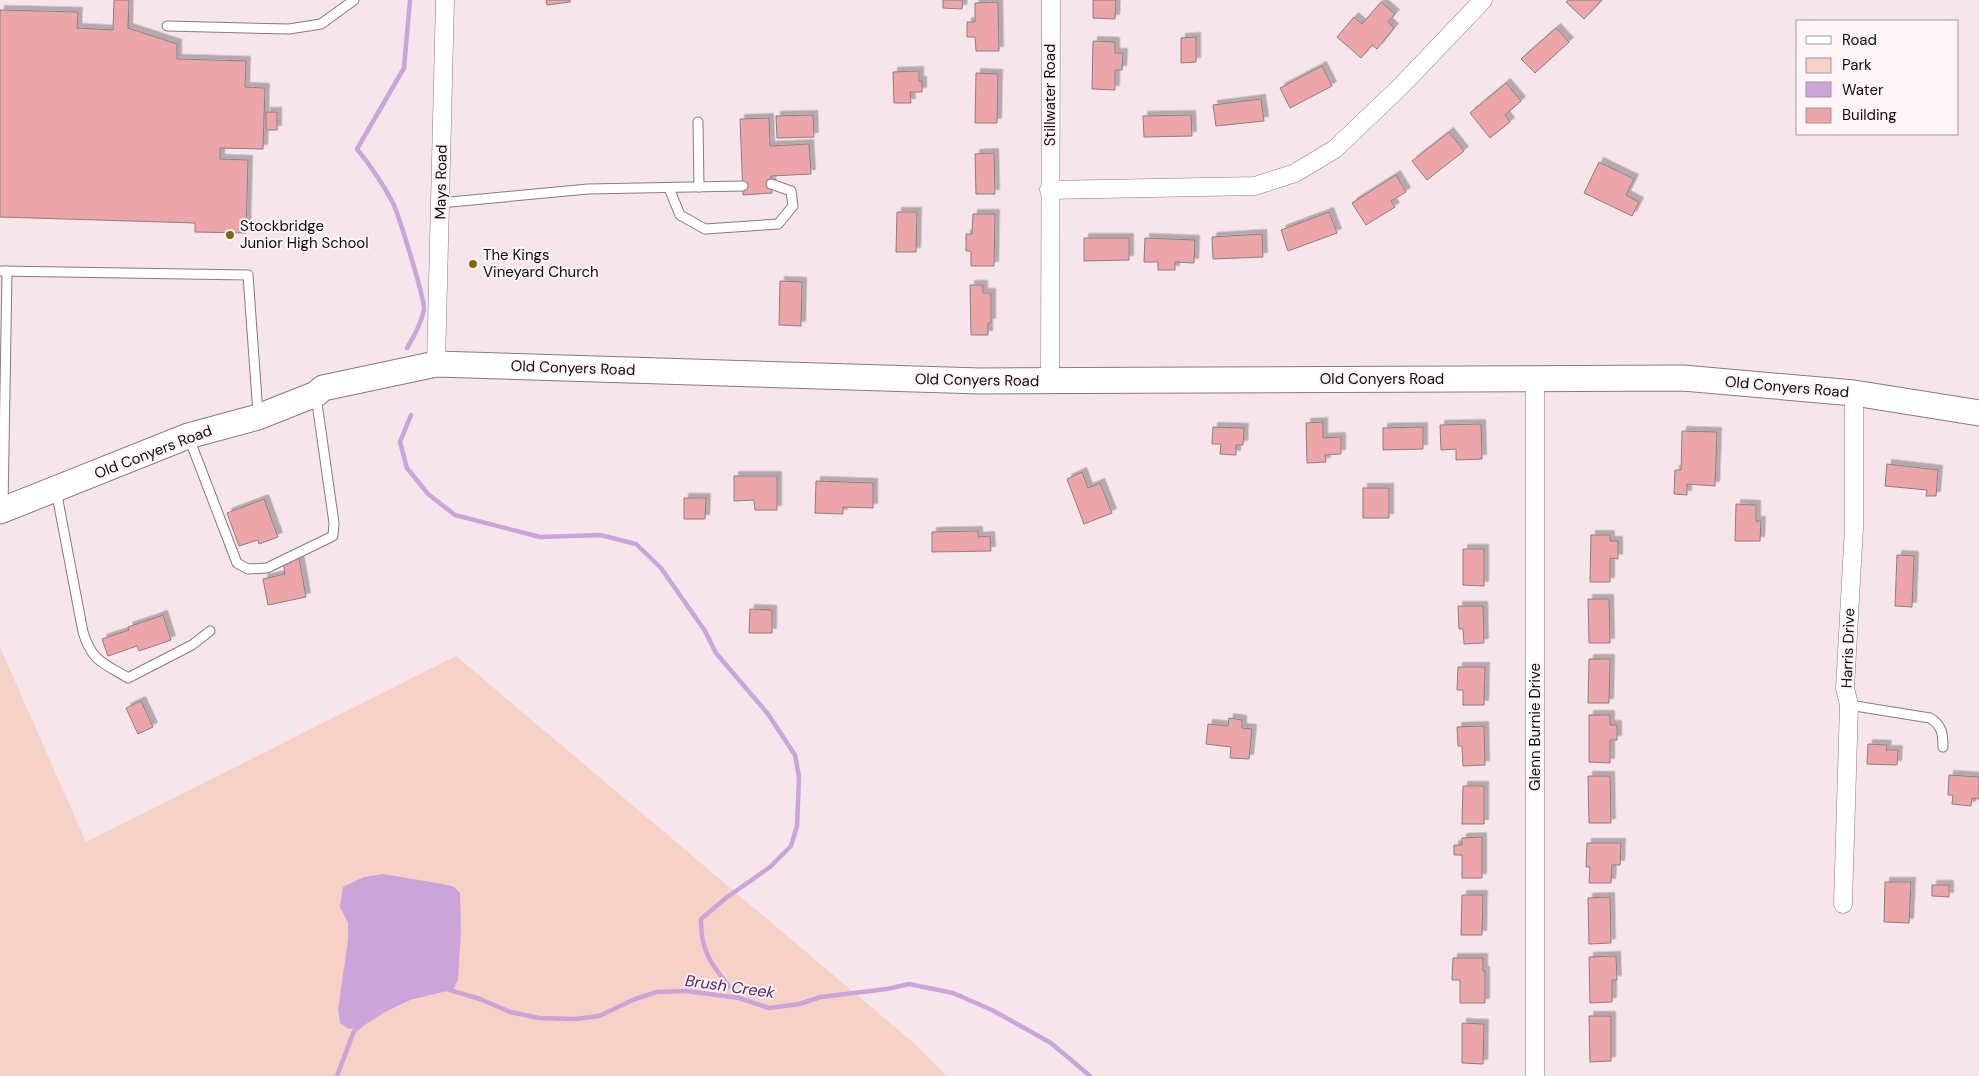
<svg xmlns="http://www.w3.org/2000/svg" width="1979" height="1076" viewBox="0 0 1979 1076" font-family="'DM Sans',sans-serif">
	<style>
		.green { fill: #f6d1c6 }
		.water { fill: #cba5da }
		.lines { fill: none; stroke-linecap: round; stroke-linejoin: round }
		.stream { stroke: #cba5da; stroke-width: 4.5 }
		.building { fill: #eca5a8; stroke: #8d7e7f; filter: url(#shadow) }
		.lane-casing { stroke: #887a7f; stroke-width: 11 }
		.street-casing { stroke: #887a7f; stroke-width: 19 }
		.secondary-casing { stroke: #887a7f; stroke-width: 27 }
		.lane { stroke: #fff; stroke-width: 9 }
		.street { stroke: #fff; stroke-width: 18 }
		.secondary { stroke: #fff; stroke-width: 25 }
		.poi-dot { fill: #7e6a01; stroke: #fff5f8; stroke-width: 2 }
		.labels { text-anchor: middle; stroke-width: 4; stroke-linejoin: round; paint-order: stroke }
		.street-label { font-size: 15px; fill: #0f0a0c; stroke: #fff5f8 }
		.poi-label { font-size: 15px; fill: #0f0a0c; stroke: #fff5f8; text-anchor: start }
		.water-label { font-size: 16px; font-style: italic; fill: #542664; stroke: #fff5f8 }
	</style>
	<defs>
		<filter id="shadow"><feDropShadow dx="4.5" dy="-4.5" stdDeviation="0" flood-color="#0004"/></filter>
	</defs>
	<rect width="100%" height="100%" fill="#f6e6eb"/>
	<path class="green" d="M0,647l86,195 370,-186 460,389 31,31h-947z"/>
	<path class="water" d="M383,874l60,10 11,3 6,6 1,37 -3,50 -4,8 -11,4 -33,8 -25,12 -25,16 -11,1 -9,-6 -2,-13 10,-70v-17l-8,-16 3,-20 21,-10z"/>
	<g class="lines">
		<g class="stream">
			<path d="M407,348c7,-12 14,-24 17,-38 1,-11 -25,-94 -31,-107 -10,-19 -23,-38 -36,-54l47,-81 6,-68"/>
			<path d="M411,415l-11,27 7,26 21,26 27,21 85,22 60,-2 36,9 25,24 44,63 11,22 52,61 27,41 4,22 -2,49 -6,20 -21,21 -44,31 -25,21c-1,37 16,52 38,79"/>
			<path d="M446,989l34,10 30,13 29,6 36,1 24,-3 36,-17 22,-7 30,-1 52,7 30,10 30,-4 22,-7 66,-8 22,-5 44,9 39,17 59,33 39,33"/>
			<path d="M337,1076l17,-45 8,-7"/>
		</g>
	</g>
	<g class="building">
		<path d="M114,0h15l-1,28 49,16v15l69,2 -1,26 20,1 -2,61 -43,-1v11l28,1 -2,73 -51,-1v-9l-195,-6v-207l78,2 -1,16 36,2z"/>
		<path d="M546,0h24v2l-23,3z"/>
		<path d="M943,0h20l-1,9 -19,-1z"/>
		<path d="M1093,0h23l-1,19 -22,-1z"/>
		<path d="M1568,0h34l-18,19 -18,-17z"/>
		<path d="M998,2l1,49h-23l-1,-14h-8v-15h8v-19z"/>
		<path d="M1381,2l14,12 -7,8 6,6 -17,21 -5,-4 -11,13 -24,-21 17,-20 8,7z"/>
		<path d="M1556,28l13,14 -34,31 -14,-14z"/>
		<path d="M1196,37v25l-15,1v-25z"/>
		<path d="M1093,41l22,1v11h8l-1,17h-7v20l-23,-1z"/>
		<path d="M1322,66l10,20 -42,22 -10,-20z"/>
		<path d="M919,71v10h3v11h-12l1,11h-17l-1,-31z"/>
		<path d="M976,73l22,1 -1,49h-22z"/>
		<path d="M1506,83l15,18 -16,14 5,7 -20,16 -20,-25z"/>
		<path d="M1261,99l3,22 -48,5 -3,-21z"/>
		<rect x="266" y="112" width="11" height="18"/>
		<path d="M813,115l1,22 -37,1 -1,-22z"/>
		<path d="M1191,115l1,21 -48,1 -1,-21z"/>
		<path d="M769,118l1,28 39,-2 2,30 -40,2 1,17 -29,2 -3,-76z"/>
		<path d="M1449,132l15,19 -37,29 -15,-19z"/>
		<path d="M994,153l1,41h-19l-1,-40z"/>
		<path d="M1599,162l35,17 -8,16 13,7 -7,14 -48,-23z"/>
		<path d="M1396,175l10,17 -15,9 4,6 -29,18 -14,-22z"/>
		<path d="M897,212h20l-1,40h-20z"/>
		<path d="M1329,212l8,21 -49,18 -7,-21z"/>
		<path d="M973,214h22l-1,52h-23v-15h-5v-17h6z"/>
		<path d="M1262,234l1,23 -50,2 -1,-22z"/>
		<path d="M1084,238h45v22l-45,1z"/>
		<path d="M1145,238l50,2 -1,23 -19,-1v8h-17v-8h-14z"/>
		<path d="M780,281l22,1 -1,44 -22,-1z"/>
		<path d="M970,285h13v8h8v30h-3v12h-17z"/>
		<path d="M1323,422v16l18,-1v17l-16,1 1,7 -19,1 -1,-40z"/>
		<path d="M1481,424l1,35 -26,1v-11l-15,1 -1,-25z"/>
		<path d="M1213,427l31,1 -1,17h-7v10l-16,-1 1,-10h-9z"/>
		<path d="M1423,427v22l-40,1v-22z"/>
		<path d="M1682,431l35,1 -2,54 -28,-2v11l-13,-1 1,-24h6z"/>
		<path d="M1887,464l51,6 -2,26h-10l1,-6 -42,-4z"/>
		<path d="M1082,472l6,16 12,-5 12,30 -28,11 -17,-45z"/>
		<path d="M734,476h43v34h-22l-1,-10 -20,1z"/>
		<path d="M816,481l57,2v25l-30,-1v7l-28,-1z"/>
		<rect x="1363" y="488" width="26" height="30"/>
		<path d="M684,498h22l-1,21h-21z"/>
		<path d="M264,499l14,38 -19,7 -1,-4 -19,6 -12,-33z"/>
		<path d="M1736,504l20,1v16h5l-1,20h-25z"/>
		<path d="M978,531v6l12,-1 1,15 -59,1v-20z"/>
		<path d="M1591,535h19v6h8v18l-8,-1v24h-20z"/>
		<path d="M1463,549h21v37l-21,-1z"/>
		<path d="M1897,555l17,1 -2,51 -17,-1z"/>
		<path d="M299,558l7,39 -38,8 -5,-26 22,-5 -2,-13z"/>
		<path d="M1588,599h21l1,44h-21z"/>
		<path d="M1458,606h25l1,37 -20,1 -1,-15h-4z"/>
		<path d="M750,609l22,1v23h-23z"/>
		<path d="M163,615l8,25 -32,11 -2,-5 -29,10 -6,-17 27,-9 -1,-3z"/>
		<path d="M1589,659h21l-1,44h-21z"/>
		<path d="M1458,667h27l-1,38h-21v-15h-6z"/>
		<path d="M141,701l12,26 -15,7 -12,-26z"/>
		<path d="M1589,715h21v10h7v15h-7v23l-21,-1z"/>
		<path d="M1229,718l13,2v8l10,1 -3,30 -19,-1 1,-11 -25,-3 2,-20 20,2z"/>
		<path d="M1484,726l1,39 -22,1 -1,-20h-4l-1,-19z"/>
		<path d="M1868,744l19,1 -1,5h12l-1,15 -30,-1z"/>
		<path d="M1949,775l30,2v22l-7,-1 -1,8 -19,-2 1,-9h-5z"/>
		<path d="M1588,776h22l1,47h-22z"/>
		<path d="M1463,786h21v38h-22z"/>
		<path d="M1482,837v41h-20v-23h-8v-10h8v-7z"/>
		<path d="M1587,843h34l-1,22h-8l-1,18h-22l1,-16h-4z"/>
		<path d="M1885,882h26l-2,41 -25,-1z"/>
		<path d="M1932,885h17v12l-17,-1z"/>
		<path d="M1462,895h21l-1,40h-21z"/>
		<path d="M1610,897l1,46 -22,1 -1,-46z"/>
		<path d="M1616,956l1,24h-5v22l-22,1 -1,-46z"/>
		<path d="M1453,958h30v13h2v32h-25v-23h-8z"/>
		<path d="M1589,1016h22v45l-21,1z"/>
		<path d="M1462,1023l22,1 -1,40 -21,-1z"/>
	</g>
	<g class="lines">
		<g class="lane-casing">
			<g id="lane">
				<path d="M167,26l122,3 32,-5 33,-24"/>
				<path d="M698,122l1,65"/>
				<path d="M669,188l11,27 25,14 73,-5 15,-18 -2,-15 -20,-7"/>
				<path d="M440,203l148,-14 155,-3"/>
				<path d="M0,271l248,4 10,139"/>
				<path d="M189,438l48,125 11,6 19,-1 66,-32 1,-13 -18,-127"/>
				<path d="M56,490l27,142c9,30 21,31 45,46l64,-33 18,-14"/>
				<path d="M3,508l4,-237"/>
				<path d="M1849,705l81,13c12,7 13,16 13,29"/>
			</g>
		</g>
		<g class="street-casing">
			<g id="street">
				<path d="M1049,190l206,-4 40,-13 40,-24 67,-64 81,-85"/>
				<path d="M436,364l9,-364"/>
				<path d="M1535,379v697"/>
				<path d="M1050,380l1,-380"/>
				<path d="M1843,904l6,-199 -4,-17 9,-161v-134"/>
			</g>
		</g>
		<g class="secondary-casing">
			<path id="secondary" d="M0,511l188,-75 70,-19 58,-23 7,-6 113,-24 544,17 703,-3 171,15 125,20"/>
		</g>
		<use href="#lane" class="lane"/>
		<use href="#street" class="street"/>
		<use href="#secondary" class="secondary"/>
	</g>
	<g class="poi-dot">
		<circle cx="230" cy="235" r="5"/>
		<circle cx="473" cy="264" r="5"/>
	</g>
	<g class="labels">
		<g class="street-label">
			<text transform="translate(1050 95) rotate(-90)" y="5">Stillwater Road</text>
			<text transform="translate(441 182) rotate(-89)" y="5">Mays Road</text>
			<text transform="translate(573 368) rotate(2)" y="5">Old Conyers Road</text>
			<text x="1382" y="384">Old Conyers Road</text>
			<text transform="translate(977 380) rotate(1)" y="5">Old Conyers Road</text>
			<text transform="translate(1787 387) rotate(5)" y="5">Old Conyers Road</text>
			<text transform="translate(153 452) rotate(-21)" y="5">Old Conyers Road</text>
			<text transform="translate(1848 648) rotate(-88)" y="5">Harris Drive</text>
			<text transform="translate(1535 727) rotate(-90)" y="5">Glenn Burnie Drive</text>
		</g>
		<g class="poi-label">
			<text x="240" y="231">Stockbridge<tspan x="240" dy="17">Junior High School</tspan></text>
			<text x="483" y="260">The Kings<tspan x="483" dy="17">Vineyard Church</tspan></text>
		</g>
		<g class="water-label">
			<text transform="translate(730 986) rotate(8)" y="6">Brush Creek</text>
		</g>
	</g>
	<rect x="1796" y="20" width="162" height="115" fill="#fff5f8" stroke="#9f979a"/>
	<rect x="1806" y="36" width="25" height="8" fill="#ffffff" stroke="#9f979a"/>
	<text x="1842" y="45" font-size="15" fill="#0f0a0c">Road</text>
	<rect x="1806" y="58" width="25" height="15" fill="#f6d1c6" stroke="#9f979a"/>
	<text x="1842" y="70" font-size="15" fill="#0f0a0c">Park</text>
	<rect x="1806" y="82" width="25" height="15" fill="#cba5da" stroke="#9f979a"/>
	<text x="1842" y="95" font-size="15" fill="#0f0a0c">Water</text>
	<rect x="1806" y="108" width="25" height="15" fill="#eca5a8" stroke="#9f979a"/>
	<text x="1842" y="120" font-size="15" fill="#0f0a0c">Building</text>
</svg>
